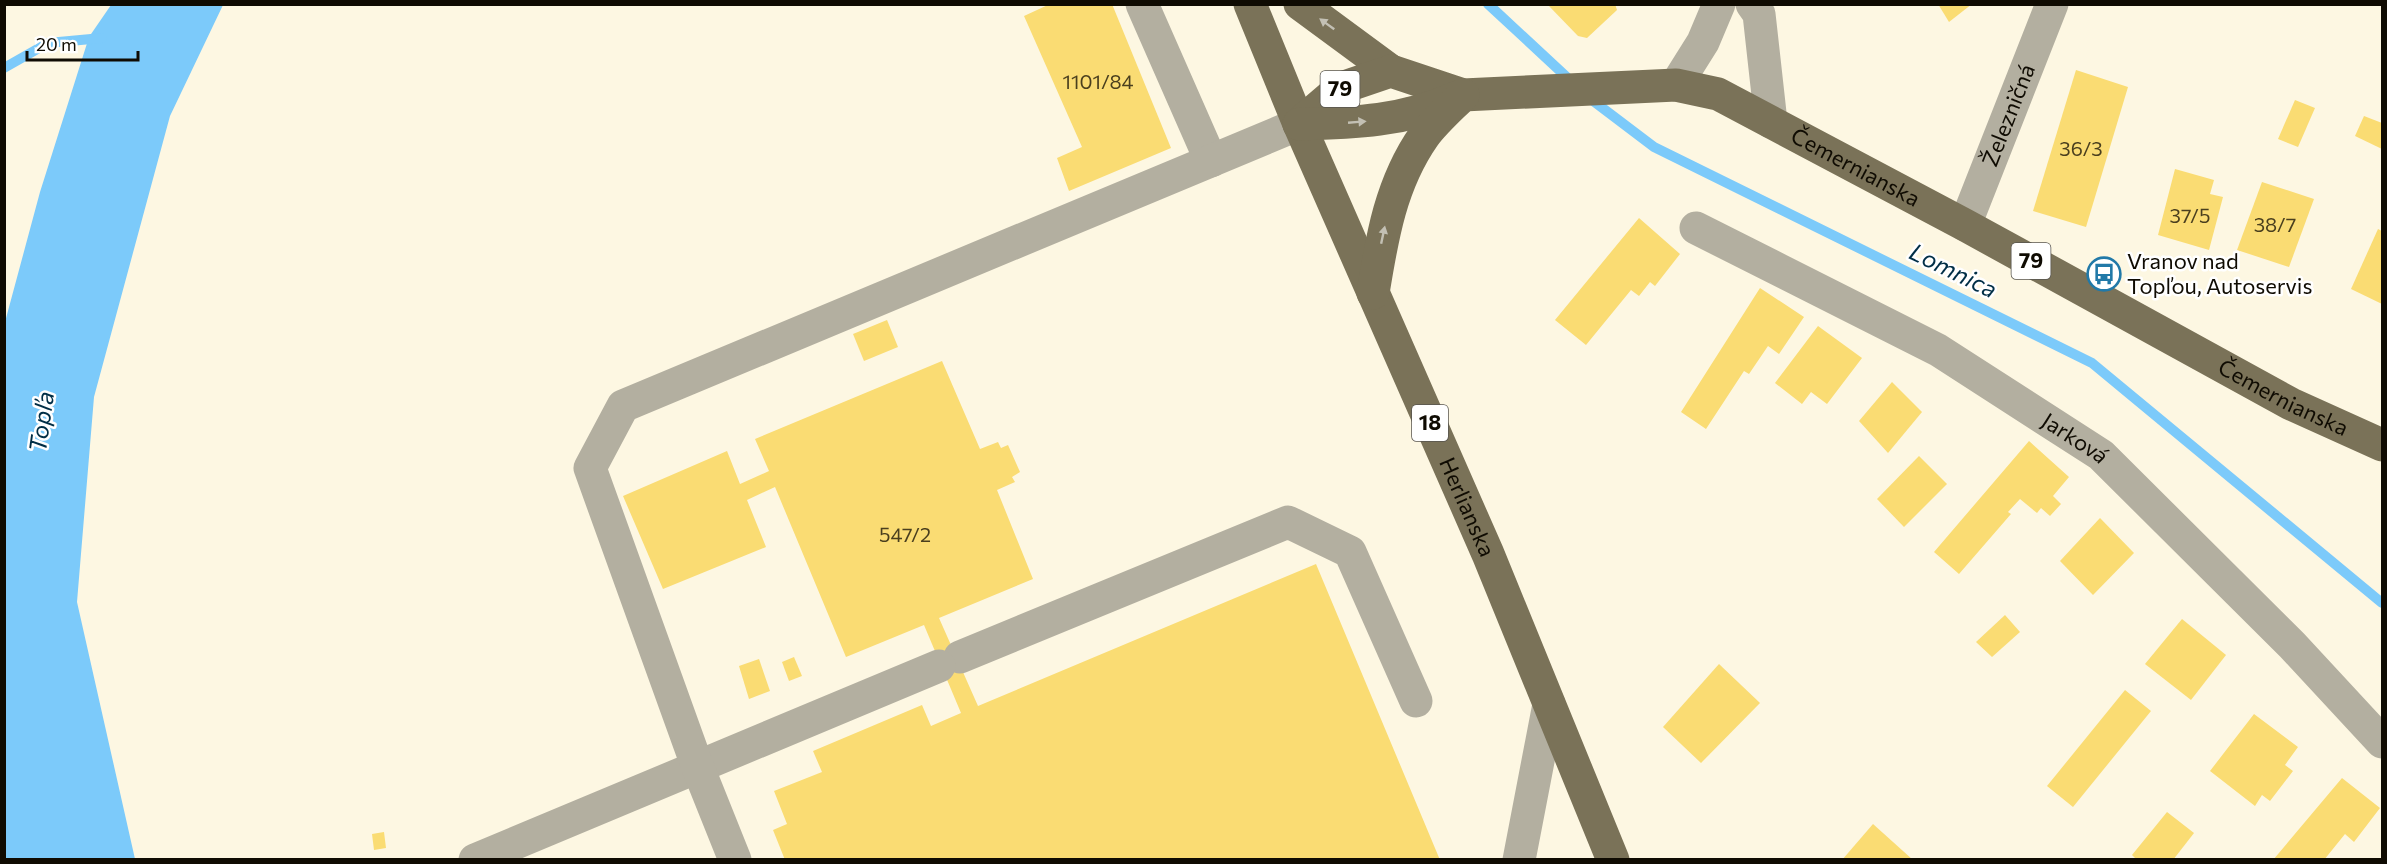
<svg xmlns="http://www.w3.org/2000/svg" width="2387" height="864" viewBox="0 0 2387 864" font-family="Commissioner,sans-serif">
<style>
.water{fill:#7ccafa}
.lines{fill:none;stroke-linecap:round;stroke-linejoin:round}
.stream{stroke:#7ccafa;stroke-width:10}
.building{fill:#fadc73}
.minor{stroke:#b3afa0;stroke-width:33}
.major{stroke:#7a7258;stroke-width:33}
.oneway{fill:#c3c0b4}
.labels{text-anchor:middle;stroke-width:5;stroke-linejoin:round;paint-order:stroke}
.number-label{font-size:20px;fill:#4a3f1e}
.shield{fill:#fff;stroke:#57544e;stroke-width:1.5}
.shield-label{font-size:21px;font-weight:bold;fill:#0f0b02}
.street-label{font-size:22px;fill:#0f0b02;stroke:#fff}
.poi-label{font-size:22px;fill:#0f0b02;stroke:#fff;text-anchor:start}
.water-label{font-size:24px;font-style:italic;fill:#002e46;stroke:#fff}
</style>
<rect width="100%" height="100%" fill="#fdf7e2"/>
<!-- water -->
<polygon class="water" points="111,5 223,5 170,116 94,397 77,602 135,859 5,859 5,322 40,192 89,37"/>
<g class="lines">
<!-- stream -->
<g class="stream">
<polyline points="1488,4 1572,82"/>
<polyline points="4,68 48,43 102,38"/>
<polyline points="1588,97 1654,147 2092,363 2382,603"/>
</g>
</g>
<!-- building -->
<g class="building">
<polygon points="1050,4 1112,4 1171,148 1069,191 1057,158 1082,147 1024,16"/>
<polygon points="1547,4 1615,4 1617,10 1587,38 1578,36"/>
<polygon points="1938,4 1972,4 1949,22"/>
<polygon points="2076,70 2128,87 2086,227 2033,211"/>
<polygon points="2295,100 2315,108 2298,147 2278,139"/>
<polygon points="2364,116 2382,123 2382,149 2355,136"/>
<polygon points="2175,169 2214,180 2210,194 2223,197 2209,250 2158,235"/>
<polygon points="2262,182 2314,199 2289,267 2237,250"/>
<polygon points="1639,218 1680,254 1655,286 1650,282 1639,296 1631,290 1586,345 1555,320"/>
<polygon points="2378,229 2382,231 2382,304 2351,289"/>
<polygon points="1760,288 1804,317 1779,354 1768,346 1749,374 1744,371 1706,429 1681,412"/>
<polygon points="887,320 898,347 864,361 853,334"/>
<polygon points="1818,326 1862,358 1827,404 1811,392 1802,404 1775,383"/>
<polygon points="942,361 980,449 998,442 1001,448 1008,445 1020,472 1012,477 1015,482 997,490 1033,579 939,618 978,706 1316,564 1440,860 785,860 773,830 787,824 774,791 822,772 813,751 922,705 931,726 961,713 924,625 846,657 775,487 747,500 766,547 663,589 623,496 727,451 740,484 769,471 755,439"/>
<polygon points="1892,382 1922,412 1888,453 1859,421"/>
<polygon points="2029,441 2069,477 2053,496 2061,504 2050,516 2041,508 2037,513 2020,499 2008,512 2011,514 1959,574 1934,552"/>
<polygon points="1919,456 1947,484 1904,527 1877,499"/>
<polygon points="2100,518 2134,553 2093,595 2060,561"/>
<polygon points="2005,615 2020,632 1992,657 1976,642"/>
<polygon points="2182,619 2226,655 2191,700 2145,664"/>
<polygon points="794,657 802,676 789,681 782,662"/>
<polygon points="759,659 770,691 749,699 739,666"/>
<polygon points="1719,664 1760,703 1701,763 1663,727"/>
<polygon points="2125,690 2151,711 2073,807 2047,786"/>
<polygon points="2254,714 2298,747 2285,765 2293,771 2270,801 2262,795 2255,806 2210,771"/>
<polygon points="2342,778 2380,808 2354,842 2345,834 2324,860 2273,860"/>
<polygon points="2167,812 2194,833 2173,860 2137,860 2132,855"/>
<polygon points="1873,824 1913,860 1842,860"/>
<polygon points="384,832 386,848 374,850 372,834"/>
</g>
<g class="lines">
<!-- minor -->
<g class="minor">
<polyline points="1142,4 1211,161"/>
<polyline points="1752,4 1759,14 1771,122"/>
<polyline points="1676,85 1703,42 1719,4"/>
<path id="s1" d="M1965,225L2052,4"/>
<path id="s2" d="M1696,228L1938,350L2101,455L2292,645L2382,742"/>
<polyline points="960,657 1288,522 1350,552 1416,701"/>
<polyline points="475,860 939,666"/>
<polyline points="735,860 697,765 590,468 623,406 1299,124"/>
<polyline points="1519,860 1549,704"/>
</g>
<!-- major -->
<g class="major">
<path id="s3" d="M1250,4L1299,124L1488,554L1613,860"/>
<polyline points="1300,4 1391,71"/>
<path id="s4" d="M1299,124L1341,88L1391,71L1463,95L1676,85L1718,94L1965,225L2291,404L2382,445"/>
<path d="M1299,124C1353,123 1406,121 1455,98"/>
<path d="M1373,293C1382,237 1391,183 1424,136C1435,121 1450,108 1463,95"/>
</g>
</g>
<!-- one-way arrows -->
<defs><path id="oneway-solid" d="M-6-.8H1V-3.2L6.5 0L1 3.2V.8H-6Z" transform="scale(1.5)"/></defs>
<g class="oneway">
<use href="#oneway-solid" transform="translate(1327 24) rotate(-144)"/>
<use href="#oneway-solid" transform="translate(1357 122) rotate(-5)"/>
<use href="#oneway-solid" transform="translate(1383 235) rotate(-78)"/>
</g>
<!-- icons -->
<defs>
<symbol id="bus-ring" viewBox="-11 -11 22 22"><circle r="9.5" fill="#fff" stroke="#2179a8" stroke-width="1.5"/><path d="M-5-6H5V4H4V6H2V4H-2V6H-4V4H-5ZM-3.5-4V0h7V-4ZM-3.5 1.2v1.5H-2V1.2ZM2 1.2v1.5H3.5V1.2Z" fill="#2179a8"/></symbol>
</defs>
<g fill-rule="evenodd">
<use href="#bus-ring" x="2085" y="255" width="38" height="38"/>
</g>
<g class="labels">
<!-- number labels -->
<g class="number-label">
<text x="1098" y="89">1101/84</text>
<text x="2081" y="156">36/3</text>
<text x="2190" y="223">37/5</text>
<text x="2275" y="232">38/7</text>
<text x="905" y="542">547/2</text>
</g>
<!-- shield labels -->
<g class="shield">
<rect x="1320.5" y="71" width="39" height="36" rx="4.5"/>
<rect x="2011.5" y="243" width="39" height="36" rx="4.5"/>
<rect x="1412" y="405" width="36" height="36" rx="4.5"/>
</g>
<g class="shield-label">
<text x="1340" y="96">79</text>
<text x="2031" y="268">79</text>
<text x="1430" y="430">18</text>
</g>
<!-- street labels -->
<g class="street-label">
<text dy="8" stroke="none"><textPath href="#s1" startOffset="118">Železničná</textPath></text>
<text dy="8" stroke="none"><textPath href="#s4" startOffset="596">Čemernianska</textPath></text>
<text dy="8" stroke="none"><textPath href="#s4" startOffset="1082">Čemernianska</textPath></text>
<text dy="8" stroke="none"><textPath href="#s2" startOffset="434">Jarková</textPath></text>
<text dy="8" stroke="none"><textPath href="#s3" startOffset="548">Herlianska</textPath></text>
</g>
<!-- poi labels -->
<g class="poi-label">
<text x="2127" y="269">Vranov nad<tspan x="2127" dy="25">Topľou, Autoservis</tspan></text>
</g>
<!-- water labels -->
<g class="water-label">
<text transform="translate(1953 271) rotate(26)" y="8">Lomnica</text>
<text transform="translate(42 422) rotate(-82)" y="8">Topľa</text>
</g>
</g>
<!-- border -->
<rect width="2387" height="864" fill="none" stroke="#0f0b02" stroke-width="12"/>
<!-- scale -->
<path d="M27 51v9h111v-9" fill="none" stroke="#0f0b02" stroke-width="3"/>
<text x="36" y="51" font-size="18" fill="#0f0b02" stroke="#ffffff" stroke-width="4.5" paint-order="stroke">20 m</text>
</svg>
